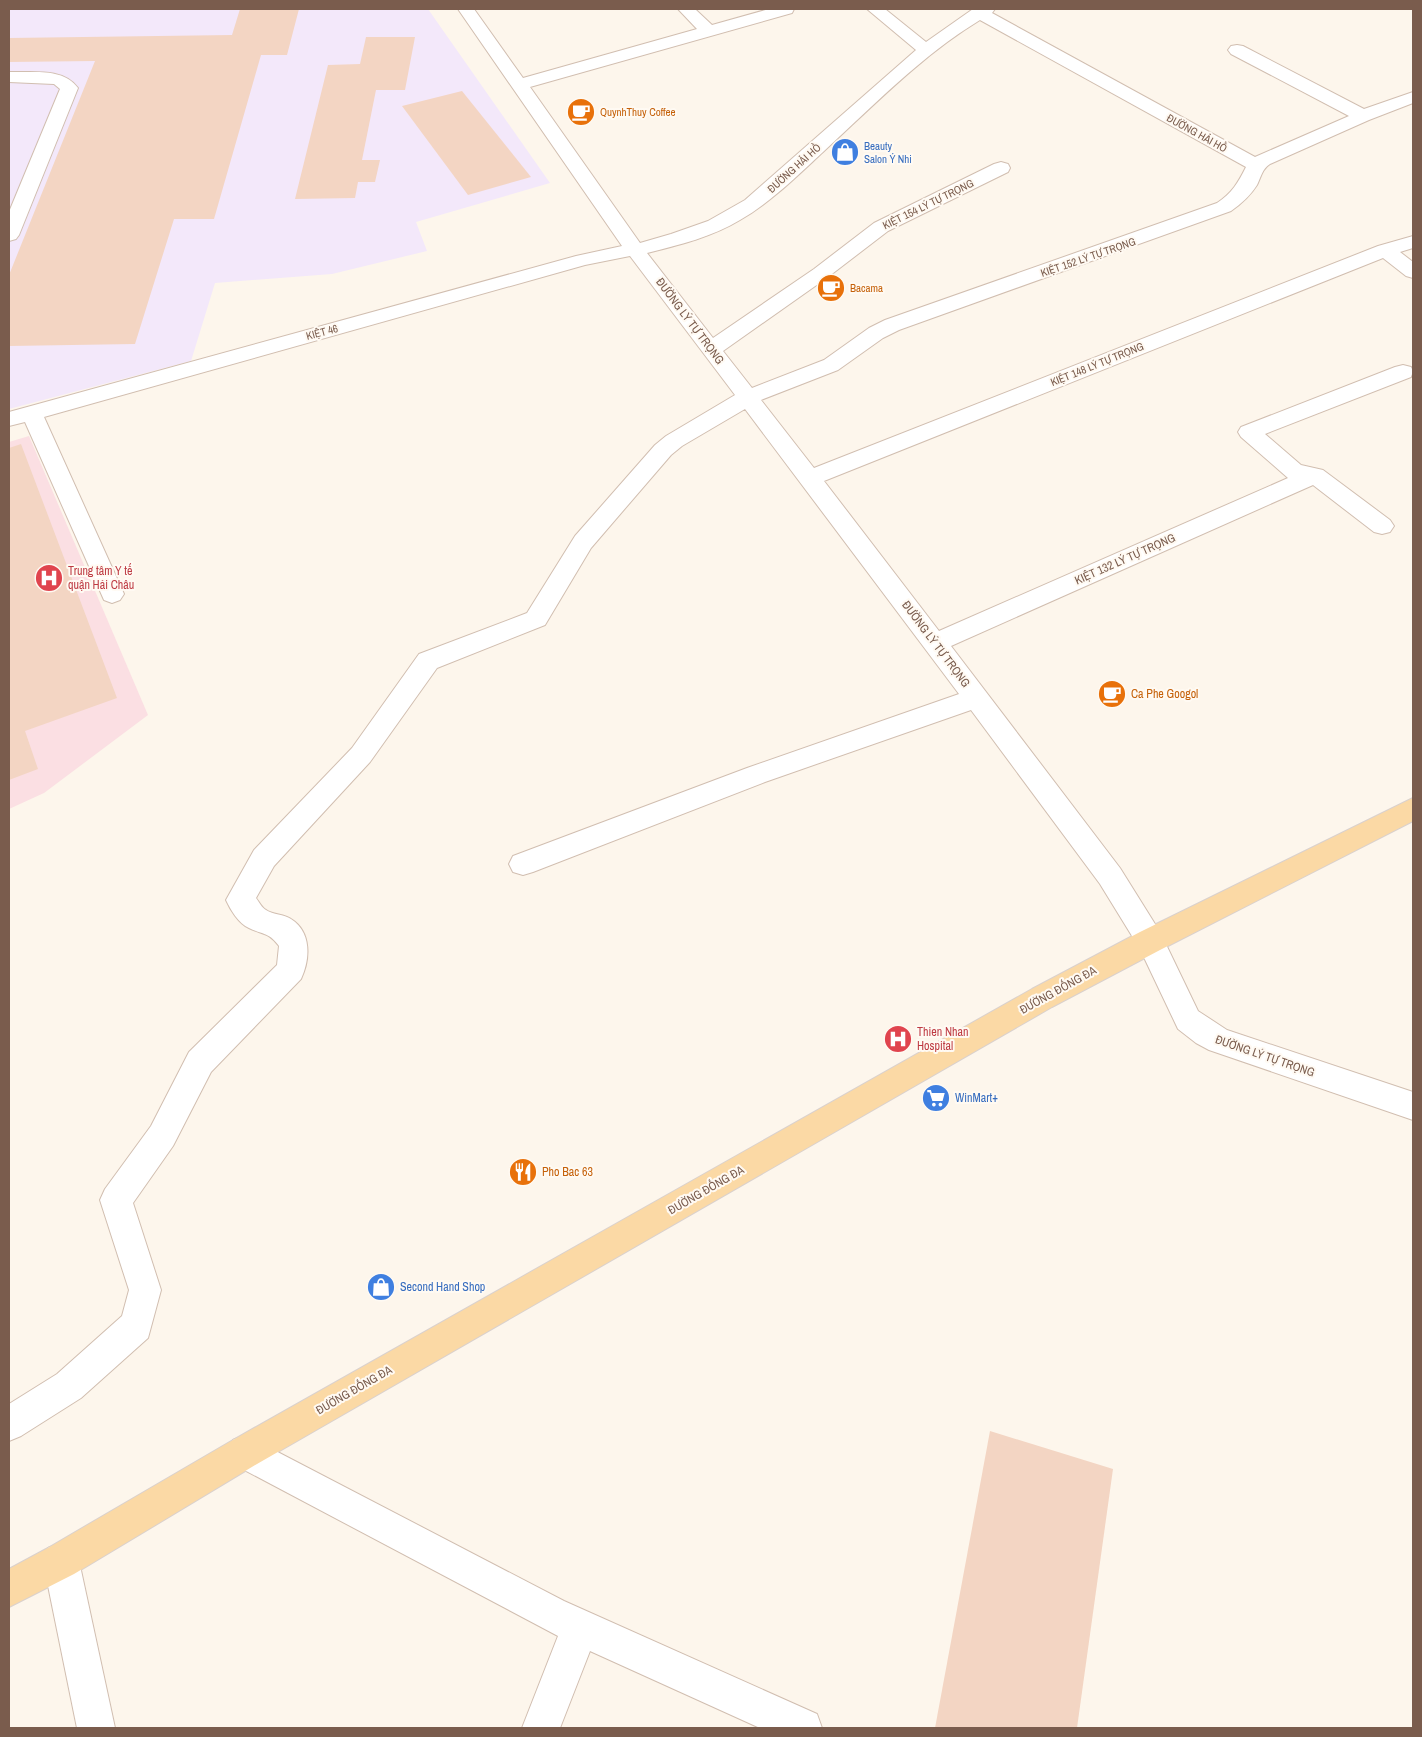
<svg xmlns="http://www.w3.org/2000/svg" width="1422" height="1737" viewBox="0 0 1422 1737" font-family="'Archivo Narrow',sans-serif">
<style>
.education{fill:#f3e8fa}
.medical{fill:#fbdfe3}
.building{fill:#f3d5c3}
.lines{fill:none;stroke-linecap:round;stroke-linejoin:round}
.minor-casing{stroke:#d1beb0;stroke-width:2}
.major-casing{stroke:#dad1cd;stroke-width:2}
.minor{fill:#fff;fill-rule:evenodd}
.major{fill:#fbd9a5;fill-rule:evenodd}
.labels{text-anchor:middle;stroke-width:4;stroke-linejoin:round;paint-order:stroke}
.far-food-label{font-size:11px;fill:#c56008;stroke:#fffaf3;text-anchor:start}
.far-street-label{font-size:11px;fill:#7a5c4d;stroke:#fffaf3}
.far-shop-label{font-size:11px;fill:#366cbe;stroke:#fffaf3;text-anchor:start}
.street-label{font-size:12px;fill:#7a5c4d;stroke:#fffaf3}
.health-label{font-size:12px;fill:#be3a42;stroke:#fffaf3;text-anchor:start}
.food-label{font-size:12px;fill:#c56008;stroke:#fffaf3;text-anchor:start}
.shop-label{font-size:12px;fill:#366cbe;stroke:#fffaf3;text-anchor:start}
</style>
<rect width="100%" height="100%" fill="#fdf6ec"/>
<!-- education -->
<polygon class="education" points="9,9 428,9 550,183 416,222 427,251 332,274 215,283 191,361 9,409"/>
<!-- medical -->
<polygon class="medical" points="29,436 148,715 44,793 9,809 9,442"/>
<!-- building -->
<g class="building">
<polygon points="240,9 299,9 287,55 261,55 214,219 174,219 135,344 9,346 9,275 95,61 9,62 9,38 232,35"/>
<polygon points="366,37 415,37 405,90 376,90 362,160 380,160 375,182 358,182 355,198 295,199 328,65 360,64"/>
<polygon points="462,91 531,177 468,195 402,106"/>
<polygon points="21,444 117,698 25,731 38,769 9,780 9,448"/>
<polygon points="990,1431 1113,1469 1077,1728 935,1728"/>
</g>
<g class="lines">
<defs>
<g id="minor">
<path d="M458,9H474L523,78L697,29L678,9H695L712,25L769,9H794L792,13L530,87L640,243L671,234L708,221L745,200L916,50L867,9H885L926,42L973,9H995L992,13L1255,157L1349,116L1231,54L1228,50L1231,46L1237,45L1243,46L1364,109L1413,92V103L1369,120L1270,164C1262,169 1261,177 1257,185C1250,196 1241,204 1231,211L899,330L883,338L838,370L761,400L814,468L1378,246L1413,236V248L1400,252L1413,262V278L1406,276L1383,258L824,481L939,631L1288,478L1241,437L1238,432L1241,427L1395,367L1403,365L1411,367L1413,371L1411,377L1265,434L1301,465L1323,470L1390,520L1394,526L1390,532L1382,534L1374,532L1313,485L951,646L1120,868L1160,932L1198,1011L1227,1030L1413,1092V1120L1209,1050L1196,1043L1178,1029L1140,949L1100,884L971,710L765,782L533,872L523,875L513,872L509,864L513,856L747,768L959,694L745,409L682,446L671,455L591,548L545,625L437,668L370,762L274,866L256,898C259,902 262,908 266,910C273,915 284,914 291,919C312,932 310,960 301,979L211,1072L173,1146L133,1203L161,1290L148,1338L81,1398L21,1436L9,1441V1404L57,1374L122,1316L129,1290L100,1200L105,1189L151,1126L189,1052L277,965L279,946C269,932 263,935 249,928C239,924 230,909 226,900L254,850L352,748L419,654L527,613L575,536L655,445L666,436L735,395L630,256L585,265L44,417L124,594L120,600L112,603L104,600L25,422L9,426V412L576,256L622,246ZM980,20L1246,167C1238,183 1232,193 1217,203L885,320L869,328L824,360L752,388L723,351L828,277L888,231L1008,172L1010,168L1008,164L1001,162L994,164L874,223L814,269L713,338L647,253C679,245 712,237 740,220C771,202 797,176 823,152C873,106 921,56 980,20Z"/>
<path d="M9,72C32,73 63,67 78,88L19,235L16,239L9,241V212L60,89L54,84L9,82Z"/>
<polygon points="245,1435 564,1601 817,1714 822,1728 760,1728 590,1651 560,1728 522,1728 558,1636 233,1464 228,1452 233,1440"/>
<polygon points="61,1543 74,1548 79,1561 115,1728 77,1728 43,1561 48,1548"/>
</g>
<polygon id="major" points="1413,798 1413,821 1160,950 1052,1007 257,1464 74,1574 9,1607 9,1569 48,1548 233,1440 1032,989 1140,932"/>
</defs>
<!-- minor casing -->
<use href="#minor" class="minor-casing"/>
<!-- major casing -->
<use href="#major" class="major-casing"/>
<!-- minor -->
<use href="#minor" class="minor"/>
<!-- major -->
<use href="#major" class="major"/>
</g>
<!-- icons -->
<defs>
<symbol id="cafe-disc" viewBox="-11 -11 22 22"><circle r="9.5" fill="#e8710a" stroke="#fffaf3"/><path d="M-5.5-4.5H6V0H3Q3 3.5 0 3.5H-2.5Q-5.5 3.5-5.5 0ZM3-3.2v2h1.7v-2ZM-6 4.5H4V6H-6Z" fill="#fff"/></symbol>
<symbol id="shop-disc" viewBox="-11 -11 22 22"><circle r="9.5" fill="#3f7fe0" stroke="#fffaf3"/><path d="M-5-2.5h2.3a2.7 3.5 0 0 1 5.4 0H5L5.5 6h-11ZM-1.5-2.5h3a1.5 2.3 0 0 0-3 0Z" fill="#fff"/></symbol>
<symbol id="hospital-disc" viewBox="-11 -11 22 22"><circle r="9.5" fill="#e0444e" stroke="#fffaf3"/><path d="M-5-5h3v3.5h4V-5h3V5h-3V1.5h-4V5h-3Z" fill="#fff"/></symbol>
<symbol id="supermarket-disc" viewBox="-11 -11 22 22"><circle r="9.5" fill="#3f7fe0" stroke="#fffaf3"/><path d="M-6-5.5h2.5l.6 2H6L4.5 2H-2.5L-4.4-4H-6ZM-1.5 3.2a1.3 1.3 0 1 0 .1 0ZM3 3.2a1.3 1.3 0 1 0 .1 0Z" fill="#fff"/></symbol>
<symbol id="restaurant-disc" viewBox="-11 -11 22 22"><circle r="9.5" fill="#e8710a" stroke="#fffaf3"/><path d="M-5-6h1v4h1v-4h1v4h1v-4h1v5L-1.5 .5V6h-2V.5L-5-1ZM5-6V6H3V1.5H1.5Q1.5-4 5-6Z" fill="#fff"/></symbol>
</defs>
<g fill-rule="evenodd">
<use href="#cafe-disc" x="565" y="96" width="32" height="32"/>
<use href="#shop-disc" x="829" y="136" width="32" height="32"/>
<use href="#cafe-disc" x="815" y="272" width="32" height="32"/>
<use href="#hospital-disc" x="33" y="562" width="32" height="32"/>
<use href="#cafe-disc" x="1096" y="678" width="32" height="32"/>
<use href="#hospital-disc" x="882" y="1023" width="32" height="32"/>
<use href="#supermarket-disc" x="920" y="1082" width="32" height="32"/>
<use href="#restaurant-disc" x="507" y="1156" width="32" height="32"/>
<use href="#shop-disc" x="365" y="1271" width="32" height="32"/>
</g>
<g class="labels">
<!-- far-food labels -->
<g class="far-food-label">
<text x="600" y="116">QuynhThuy Coffee</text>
<text x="850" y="292">Bacama</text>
</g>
<!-- far-street labels -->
<g class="far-street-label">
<text transform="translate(1197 133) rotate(29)" y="4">ĐƯỜNG HẢI HỒ</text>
<text transform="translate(794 168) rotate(-42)" y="4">ĐƯỜNG HẢI HỒ</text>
<text transform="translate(928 204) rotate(-26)" y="4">KIỆT 154 LÝ TỰ TRỌNG</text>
<text transform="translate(1088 257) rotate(-19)" y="4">KIỆT 152 LÝ TỰ TRỌNG</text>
<text transform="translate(322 332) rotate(-15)" y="4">KIỆT 46</text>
<text transform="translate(1097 364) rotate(-22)" y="4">KIỆT 148 LÝ TỰ TRỌNG</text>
</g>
<!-- far-shop labels -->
<g class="far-shop-label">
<text x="864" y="150">Beauty<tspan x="864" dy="13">Salon Ý Nhi</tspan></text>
</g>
<!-- street labels -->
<g class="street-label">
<text transform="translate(690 321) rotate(53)" y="4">ĐƯỜNG LÝ TỰ TRỌNG</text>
<text transform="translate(1125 559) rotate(-24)" y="4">KIỆT 132 LÝ TỰ TRỌNG</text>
<text transform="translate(936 644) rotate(53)" y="4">ĐƯỜNG LÝ TỰ TRỌNG</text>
<text transform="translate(1058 990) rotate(-29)" y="4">ĐƯỜNG ĐỐNG ĐA</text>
<text transform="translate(1265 1056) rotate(19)" y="4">ĐƯỜNG LÝ TỰ TRỌNG</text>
<text transform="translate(706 1190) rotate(-30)" y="4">ĐƯỜNG ĐỐNG ĐA</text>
<text transform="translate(354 1390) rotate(-30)" y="4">ĐƯỜNG ĐỐNG ĐA</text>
</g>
<!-- health labels -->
<g class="health-label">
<text x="68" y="575">Trung tâm Y tế<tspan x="68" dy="14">quận Hải Châu</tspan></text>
<text x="917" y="1036">Thien Nhan<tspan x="917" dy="14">Hospital</tspan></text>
</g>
<!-- food labels -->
<g class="food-label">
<text x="1131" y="698">Ca Phe Googol</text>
<text x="542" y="1176">Pho Bac 63</text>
</g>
<!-- shop labels -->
<g class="shop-label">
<text x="955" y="1102">WinMart+</text>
<text x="400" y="1291">Second Hand Shop</text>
</g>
</g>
<!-- border -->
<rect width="1422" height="1737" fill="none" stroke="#7a5c4d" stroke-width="20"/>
</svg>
